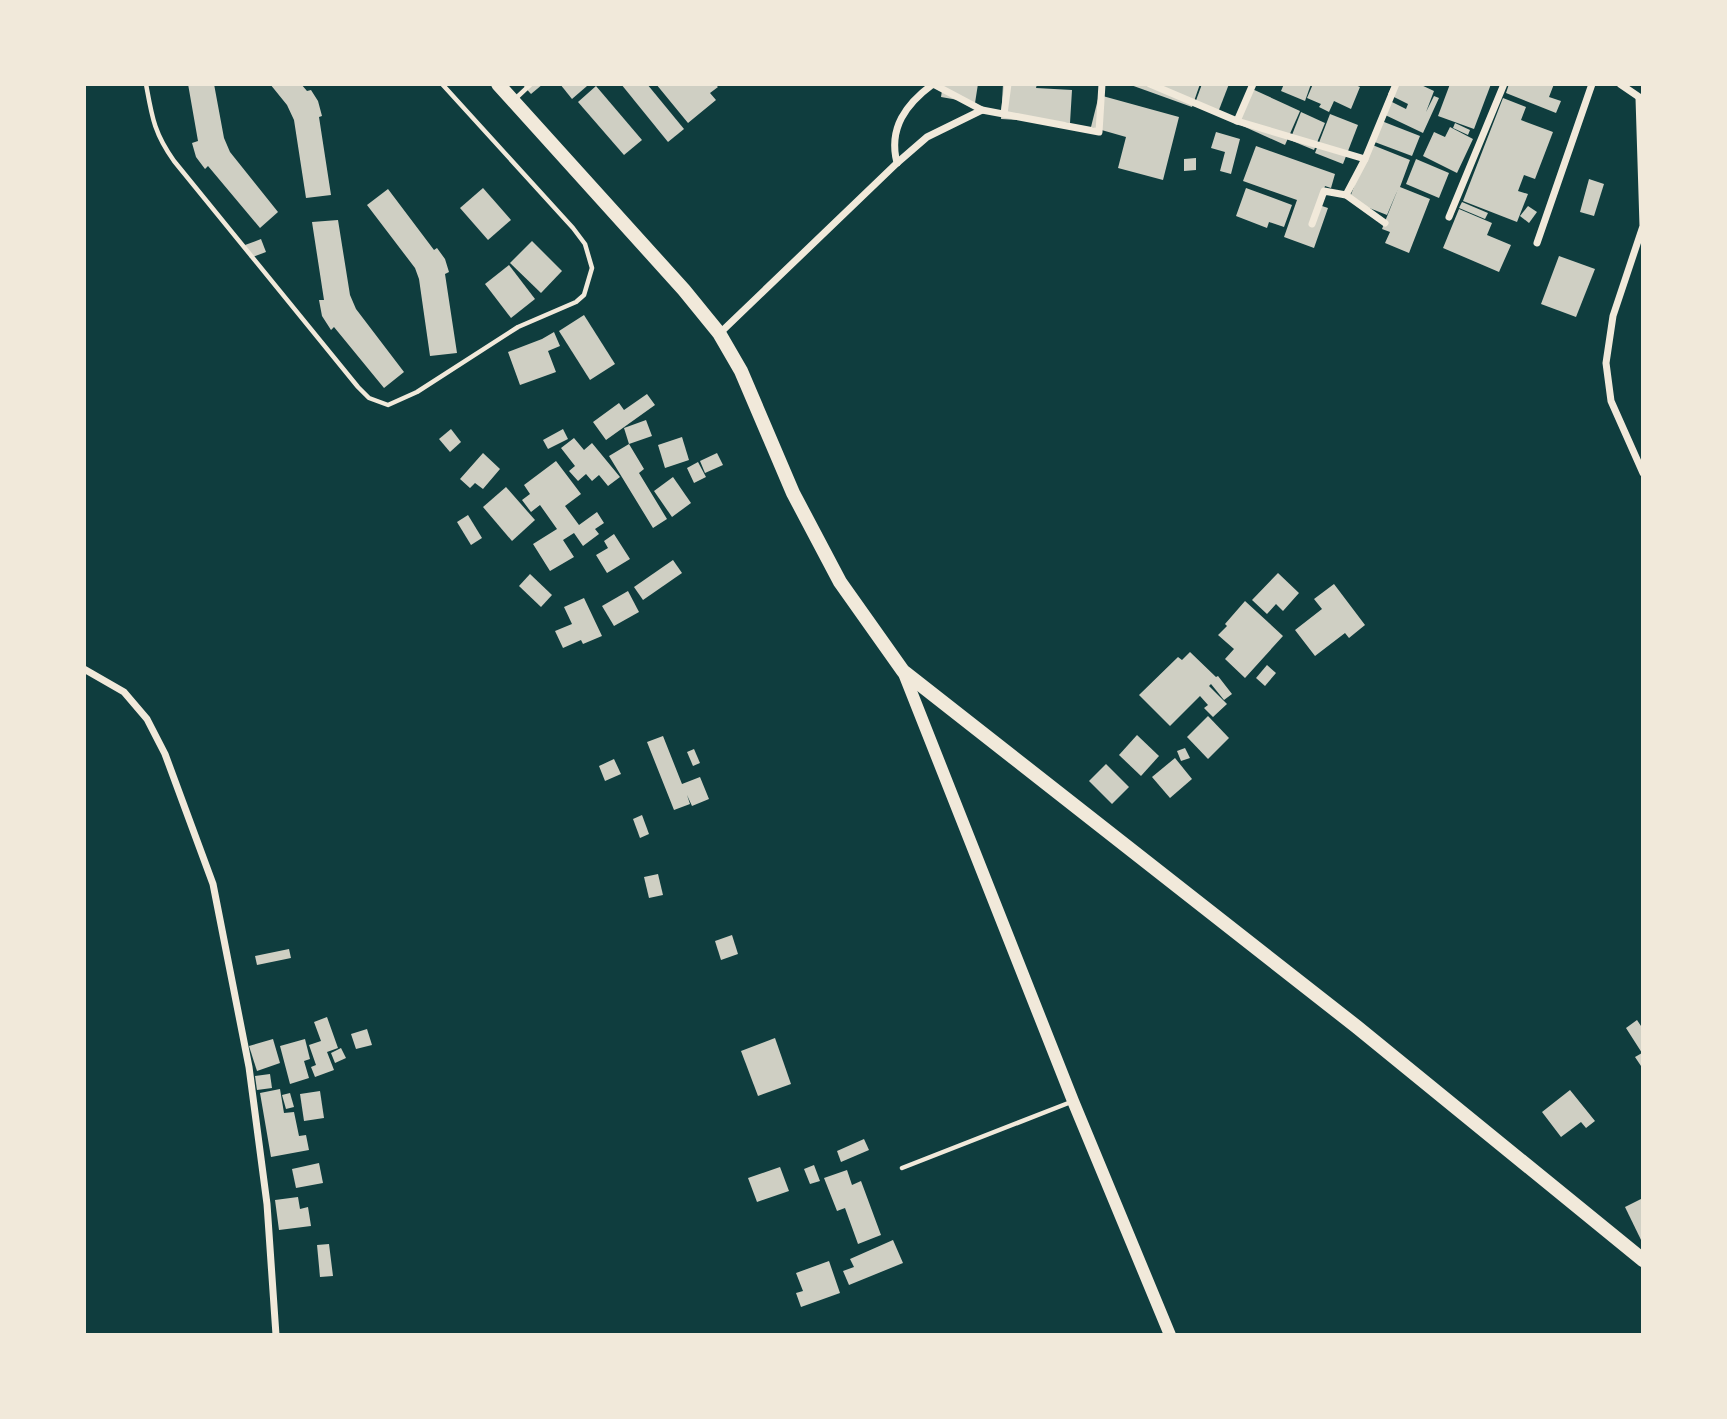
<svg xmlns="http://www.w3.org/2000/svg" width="1727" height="1419" viewBox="0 0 1727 1419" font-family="'Golos Text',sans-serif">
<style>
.building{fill:#cfcfc3}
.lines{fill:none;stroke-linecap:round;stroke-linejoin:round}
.service{stroke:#f1e9da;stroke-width:4.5}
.minor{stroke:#f1e9da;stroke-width:7}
.tertiary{stroke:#f1e9da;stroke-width:12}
.secondary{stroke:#f1e9da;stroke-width:14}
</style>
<rect width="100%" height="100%" fill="#0f3d3e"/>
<!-- building -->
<g class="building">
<polygon points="188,84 214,84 224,138 230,152 278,212 260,228 208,166 205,169 196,157 192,143 198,141"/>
<polygon points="270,84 301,84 307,91 311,90 318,101 322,116 319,117 331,195 306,198 294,120 287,105"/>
<polygon points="522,84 543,84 531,94"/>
<polygon points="560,84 586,84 587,86 572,99"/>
<polygon points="621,84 647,84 684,129 668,142"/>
<polygon points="656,84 715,84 718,87 710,93 716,100 688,123"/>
<polygon points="943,84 978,84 975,103 941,97"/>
<polygon points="1003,84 1037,84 1036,88 1072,90 1070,123 1001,119"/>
<polygon points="1128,84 1200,84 1192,107"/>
<polygon points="1202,84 1229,84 1217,115 1194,106"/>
<polygon points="1284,84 1311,84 1305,101 1281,91"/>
<polygon points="1313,84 1353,84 1360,87 1351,109 1334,101 1329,112 1319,107 1321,104 1307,98"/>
<polygon points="1393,84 1419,84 1434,91 1426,112 1434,96 1439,98 1423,133 1381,113 1388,100 1406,109 1408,104 1388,94"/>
<polygon points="1450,84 1491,84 1474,129 1438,116"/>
<polygon points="1509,84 1554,84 1549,97 1561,101 1556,113 1506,93"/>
<polygon points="596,86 642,140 624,155 578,102"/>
<polygon points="1250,88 1300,111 1285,145 1234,122"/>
<polygon points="1099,95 1179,117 1163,180 1118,168 1126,137 1091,127"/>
<polygon points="1503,98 1526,107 1521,120 1553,132 1535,179 1524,175 1518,191 1528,194 1517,222 1463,201"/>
<polygon points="1301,112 1325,123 1314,150 1290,140"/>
<polygon points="1330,114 1358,125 1343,164 1315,153"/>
<polygon points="1379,120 1420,136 1412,156 1372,141"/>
<polygon points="1455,123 1470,130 1468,135 1453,128"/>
<polygon points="1450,127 1473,139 1457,173 1423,156 1434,132 1445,137"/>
<polygon points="1216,132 1240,139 1231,174 1220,171 1225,152 1211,148"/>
<polygon points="1370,144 1410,160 1400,187 1430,199 1409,253 1385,243 1390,232 1382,229 1398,189 1387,215 1349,200"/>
<polygon points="1256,146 1335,174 1331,188 1325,186 1319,205 1328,208 1314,248 1284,237 1297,200 1243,181"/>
<polygon points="1196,158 1196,170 1184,171 1184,159"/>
<polygon points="1416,159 1449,173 1439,198 1406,184"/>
<polygon points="1589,179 1604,184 1594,216 1580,212"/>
<polygon points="483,188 511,220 488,240 460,208"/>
<polygon points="1246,188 1292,205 1284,227 1269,222 1267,228 1236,216"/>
<polygon points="388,189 434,250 437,248 445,259 449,272 445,274 457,353 430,356 419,279 415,268 367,205"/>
<polygon points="1462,202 1488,213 1485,219 1459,208"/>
<polygon points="1528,206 1537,212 1529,223 1520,216"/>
<polygon points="1459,209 1492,223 1487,235 1511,245 1499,272 1443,248"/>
<polygon points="338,220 350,295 356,309 404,372 384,388 334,327 331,330 322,316 319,300 324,300 312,222"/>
<polygon points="261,239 266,252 250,258 245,245"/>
<polygon points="532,241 562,271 541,293 510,263"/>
<polygon points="1559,256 1595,269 1576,317 1541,304"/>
<polygon points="509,265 535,299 511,318 485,284"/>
<polygon points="584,315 615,364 590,380 559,331"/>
<polygon points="554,332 560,346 548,351 556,372 520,385 508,352 542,339"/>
<polygon points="647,394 655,405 606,440 593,422 619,403 624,410"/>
<polygon points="646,420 652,436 629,444 624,428"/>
<polygon points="451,429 461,442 450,452 439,439"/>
<polygon points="563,429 568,439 548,449 543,440"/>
<polygon points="682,437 689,460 665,468 658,445"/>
<polygon points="574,438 584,450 592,443 620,477 608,486 599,475 592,481 586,474 578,481 569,471 575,466 561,448"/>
<polygon points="629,444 644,469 639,473 667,519 653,528 609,456"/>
<polygon points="483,453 500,469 483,489 475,483 470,488 460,479"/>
<polygon points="717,453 723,465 705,473 700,461"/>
<polygon points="556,461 581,494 565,506 579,525 597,512 604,523 595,529 599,534 583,546 574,533 563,540 574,557 550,571 533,544 557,529 540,505 531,512 522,500 530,494 524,485"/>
<polygon points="698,462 706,477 694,483 687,468"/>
<polygon points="673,477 691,503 672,517 654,491"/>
<polygon points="506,487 535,520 512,541 483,507"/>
<polygon points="468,515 482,538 471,545 457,522"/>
<polygon points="614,534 630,559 607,573 596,555 608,548 604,541"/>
<polygon points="673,560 682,573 643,600 634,587"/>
<polygon points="1278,573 1299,593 1283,611 1276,604 1267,614 1252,600"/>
<polygon points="530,574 552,595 541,607 519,586"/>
<polygon points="1334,584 1365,625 1349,638 1345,633 1315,656 1295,630 1322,609 1314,599"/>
<polygon points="628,591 639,612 614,626 602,606"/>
<polygon points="584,598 602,636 583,644 581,640 563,648 555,631 572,624 564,607"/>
<polygon points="1245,601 1283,636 1245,678 1225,659 1234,649 1218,635 1227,626 1225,624"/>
<polygon points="1190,652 1216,677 1218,676 1232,694 1224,700 1211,684 1209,686 1227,704 1213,717 1204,708 1208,705 1200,696 1170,726 1139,695 1178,657 1182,660"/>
<polygon points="1267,665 1276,673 1265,686 1256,678"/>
<polygon points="1208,716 1229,738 1208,759 1187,737"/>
<polygon points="1137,735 1159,756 1141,776 1119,755"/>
<polygon points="663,736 682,784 700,777 709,799 692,806 687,795 690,804 674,810 647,742"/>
<polygon points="1185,748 1190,758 1181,761 1177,751"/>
<polygon points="694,749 700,763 693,766 687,752"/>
<polygon points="1175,758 1192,779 1170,798 1152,777"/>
<polygon points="614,759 621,774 605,781 599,766"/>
<polygon points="1106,764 1129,787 1112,804 1089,781"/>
<polygon points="642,815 649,834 640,838 633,819"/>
<polygon points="658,874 663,895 649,898 644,877"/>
<polygon points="732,935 738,954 721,960 715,941"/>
<polygon points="289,949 291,958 257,965 255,956"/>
<polygon points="327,1017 338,1048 327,1052 334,1070 315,1077 311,1067 316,1065 309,1045 321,1041 314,1022"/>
<polygon points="1637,1020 1643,1029 1643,1069 1635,1057 1642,1053 1626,1028"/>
<polygon points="367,1029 372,1045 356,1049 351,1034"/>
<polygon points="775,1038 791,1084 758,1096 741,1051"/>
<polygon points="273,1039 280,1063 257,1071 249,1046"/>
<polygon points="305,1039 310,1059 304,1061 309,1078 290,1084 280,1046"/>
<polygon points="341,1048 346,1058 335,1063 331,1053"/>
<polygon points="270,1074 272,1088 257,1090 255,1076"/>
<polygon points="280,1089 284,1113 294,1112 299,1136 306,1135 309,1150 271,1157 260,1093"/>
<polygon points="1570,1090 1595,1121 1586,1128 1581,1122 1561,1137 1542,1112"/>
<polygon points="320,1091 324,1118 304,1121 300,1094"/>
<polygon points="290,1093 294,1107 286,1109 282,1095"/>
<polygon points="864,1139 869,1150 841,1162 837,1151"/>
<polygon points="319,1163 323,1183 296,1188 292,1169"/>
<polygon points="814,1165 820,1181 810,1184 804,1169"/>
<polygon points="780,1167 789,1191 757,1202 748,1178"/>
<polygon points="847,1170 852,1185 861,1181 881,1235 858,1244 845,1208 837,1211 824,1178"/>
<polygon points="298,1197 300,1209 308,1207 311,1226 279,1230 275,1200"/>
<polygon points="1643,1198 1643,1244 1625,1207"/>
<polygon points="893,1240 903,1263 849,1285 843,1271 854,1267 850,1259"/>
<polygon points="329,1244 333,1276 320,1277 317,1245"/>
<polygon points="829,1261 840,1293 801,1307 796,1293 803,1291 796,1273"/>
</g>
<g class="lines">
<!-- service -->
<g class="service">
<path d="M146,84C152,117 154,133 174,161L358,387L369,398L388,405L417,392L518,327L576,302L584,295L592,268L585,244L573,228L442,84"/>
<polyline points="514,100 531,84"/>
<polyline points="902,1168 1071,1102"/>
</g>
<!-- minor -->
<g class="minor">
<polyline points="1150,84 1237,121 1365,159"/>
<polyline points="1620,84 1642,99"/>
<polyline points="1639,98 1643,226 1613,316 1606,363 1611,401 1643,473"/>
<polyline points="1004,114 1008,84"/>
<polyline points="1237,121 1253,84"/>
<path d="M897,163C888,128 906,104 933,84L982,110"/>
<polyline points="1346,195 1365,159 1396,84"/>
<polyline points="1449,217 1504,84"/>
<polyline points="1312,224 1324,191 1346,195 1385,223"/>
<polyline points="1537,243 1592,84"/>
<polyline points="720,333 897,163 927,137 982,110 1099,132 1102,84"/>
<polyline points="84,669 124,692 147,719 165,754 213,884 249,1067 267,1204 276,1335"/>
</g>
<!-- tertiary -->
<polyline class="tertiary" points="903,671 1073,1101 1170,1335"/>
<!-- secondary -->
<polyline class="secondary" points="498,84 684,290 719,333 741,371 793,493 840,582 903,671 1357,1027 1643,1260"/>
</g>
<!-- border -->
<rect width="1727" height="1419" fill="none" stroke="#f1e9da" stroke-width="172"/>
</svg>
